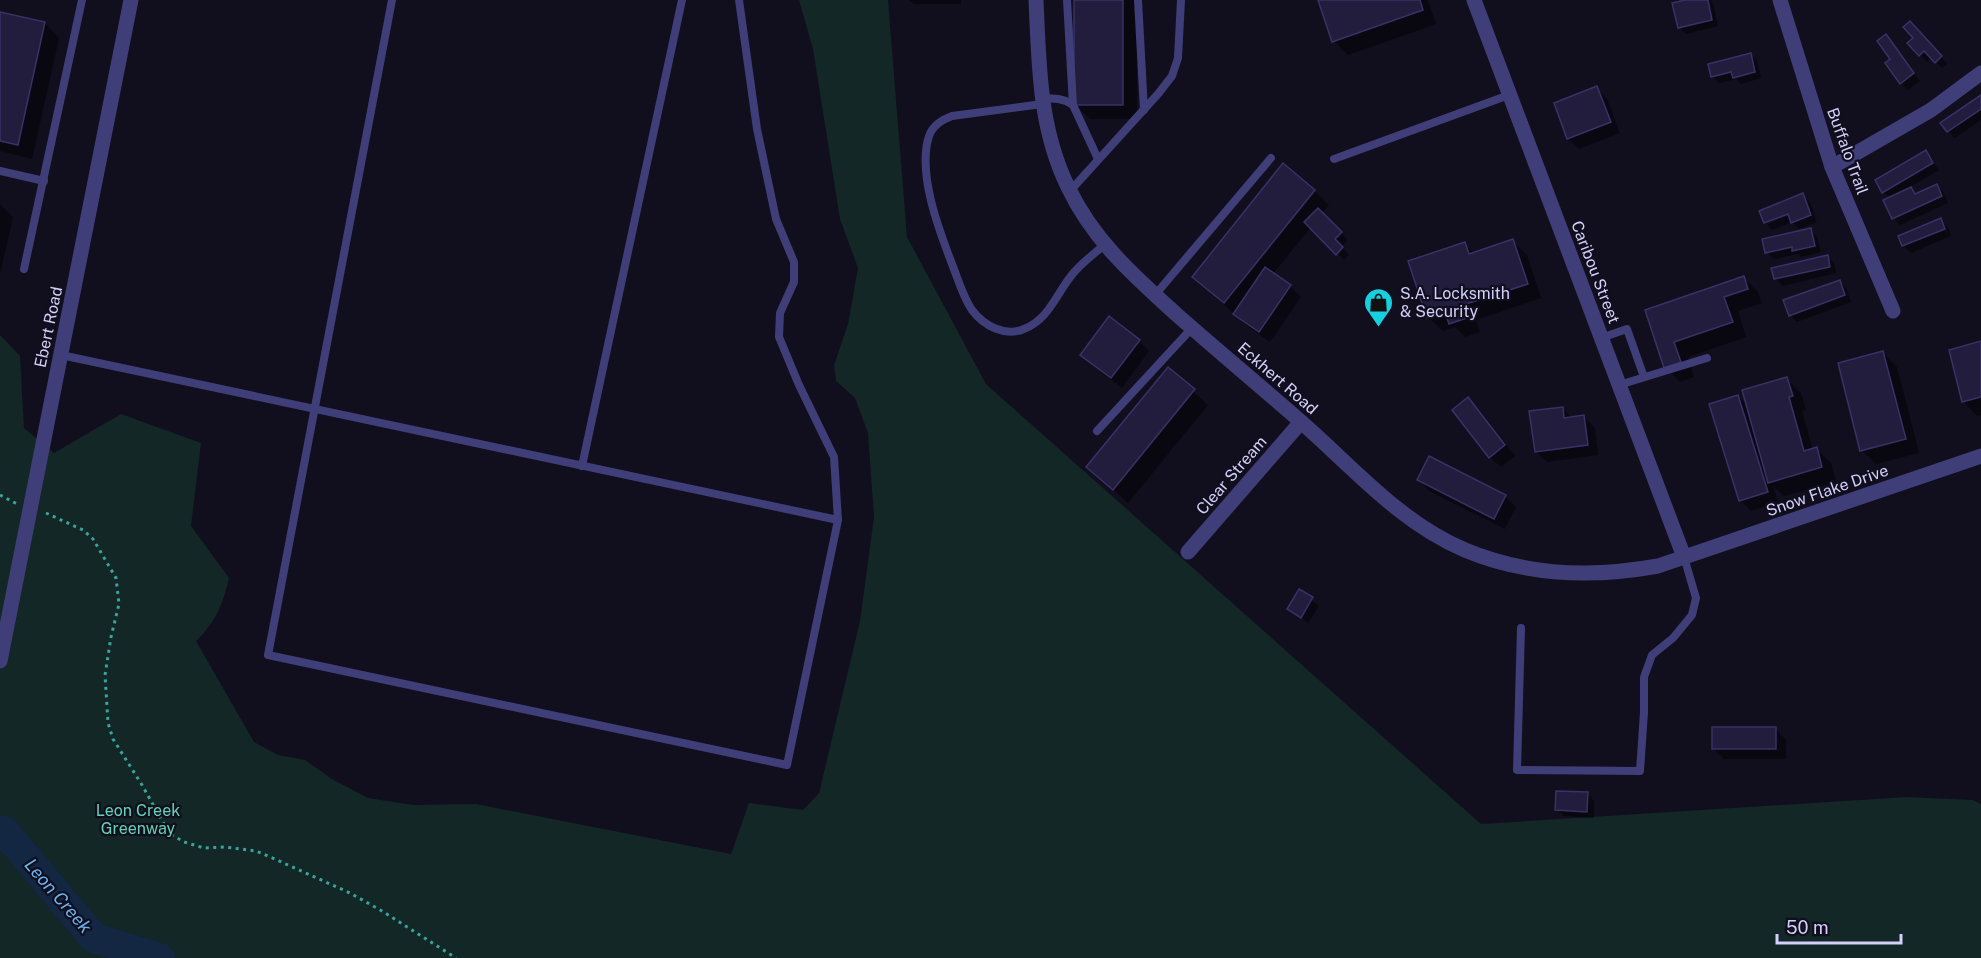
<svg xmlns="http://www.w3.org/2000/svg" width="1981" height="958" viewBox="0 0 1981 958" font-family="'Public Sans',sans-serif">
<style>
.green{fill:#122726}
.shadow{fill:#0007}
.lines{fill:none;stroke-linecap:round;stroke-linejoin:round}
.river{stroke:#132743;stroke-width:30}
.building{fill:#221c3d;stroke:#3a3167;stroke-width:1.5}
.path{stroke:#3aa59c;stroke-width:3;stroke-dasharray:3 4.5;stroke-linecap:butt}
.lane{stroke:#3f3e78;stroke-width:8}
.street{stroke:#3f3e78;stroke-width:15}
.labels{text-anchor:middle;stroke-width:4.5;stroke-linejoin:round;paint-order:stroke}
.street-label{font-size:16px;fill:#d4d0fa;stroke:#110e1e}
.poi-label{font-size:16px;fill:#d4d0fa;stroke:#110e1e;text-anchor:start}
.park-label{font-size:16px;fill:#64d2b4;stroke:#110e1e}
.water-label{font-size:18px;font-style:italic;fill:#69b4f0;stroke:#110e1e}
</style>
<rect width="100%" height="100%" fill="#110e1e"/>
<!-- green -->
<path class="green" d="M799,0H888L907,237L986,384L1481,824L1906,797L1973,800L1981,804V958H0V335L20,356L24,428L54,453L121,414L201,443L191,526L229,578C223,604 216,622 196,641L254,742L278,755L305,760L332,779L368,798L413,805L476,804L731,854L749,803L803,810L819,793L860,621L874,517L868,433L855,398L836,381L834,365L848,324L858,268L840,219L813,49Z"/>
<!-- shadow -->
<g class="shadow">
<polygon points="909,0 961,0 961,4 914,4"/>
<polygon points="1076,0 1137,0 1137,119 1090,119 1076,105"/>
<polygon points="1319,0 1428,0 1436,24 1348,55 1334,41"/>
<polygon points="1692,0 1710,0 1713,3 1718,26 1686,34 1679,27"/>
<polygon points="0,13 45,23 59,38 32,159 0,151"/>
<polygon points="1917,29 1947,64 1942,68 1932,57 1927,62 1909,43 1915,38"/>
<polygon points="1886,36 1920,81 1908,90 1901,83"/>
<polygon points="1750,54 1757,61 1761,78 1741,84 1736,79 1719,83 1712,76"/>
<polygon points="1597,88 1607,99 1620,133 1579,149 1568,139 1556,104"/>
<polygon points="1981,97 1981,120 1955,138 1948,131"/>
<polygon points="1926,152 1939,170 1910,187 1917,195 1937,186 1944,193 1948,203 1900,225 1893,218 1890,198 1884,192"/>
<polygon points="1314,191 1329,205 1322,213 1348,240 1341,247 1349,255 1344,260 1311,227 1273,274 1290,286 1301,297 1270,342 1246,325 1194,277"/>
<polygon points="1803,195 1810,202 1817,222 1799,229 1792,222 1772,230 1767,224 1795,213 1794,210 1767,221 1767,224 1765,223 1761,211"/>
<polygon points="0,204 13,217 0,274"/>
<polygon points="1941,220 1948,227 1951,236 1911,253 1904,246 1900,237"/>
<polygon points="1810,230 1817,237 1821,252 1801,257 1797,254 1774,259 1767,252"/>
<polygon points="1513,241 1527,255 1541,298 1476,320 1480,332 1465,337 1455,327 1443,331 1428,317 1464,244 1475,254"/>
<polygon points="1827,256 1834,263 1836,273 1783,286 1776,279 1773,269"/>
<polygon points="1744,278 1758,292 1762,303 1738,311 1746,337 1688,357 1694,377 1680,382 1666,367 1646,311"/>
<polygon points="1839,281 1846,288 1851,302 1797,322 1790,315"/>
<polygon points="1139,341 1149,351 1122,388 1092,365 1082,355"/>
<polygon points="1981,343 1981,415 1977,416 1963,401"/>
<polygon points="1883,353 1897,367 1919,453 1876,464 1862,450"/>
<polygon points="1169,369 1208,405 1128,503 1088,467"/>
<polygon points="1787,379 1801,393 1806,410 1802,411 1813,450 1816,449 1831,463 1836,482 1784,496 1773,486 1778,502 1751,511 1740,500 1738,396 1749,407"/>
<polygon points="1468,399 1479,409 1515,456 1501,467 1490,457"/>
<polygon points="1563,409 1572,418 1584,417 1595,428 1598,455 1547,462 1536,451"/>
<polygon points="1430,458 1505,496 1516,507 1505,529 1429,491 1419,480"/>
<polygon points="1299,591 1319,606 1308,623 1289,609"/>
<polygon points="1776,729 1786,740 1786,759 1724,759 1713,748"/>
<polygon points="1588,794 1594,801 1594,818 1564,816 1557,809"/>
</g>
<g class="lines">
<!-- river -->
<polyline class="river" points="0,830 4,831 94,938 160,958"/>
</g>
<!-- building -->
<g class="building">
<rect x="1074" y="0" width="49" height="105"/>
<polygon points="1318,0 1420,0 1423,10 1332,42"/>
<polygon points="1685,0 1708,0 1712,20 1678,28 1672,3"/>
<polygon points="0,12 45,22 18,145 0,141"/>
<polygon points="1910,21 1942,56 1935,63 1924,51 1919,56 1907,43 1913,38 1903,27"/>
<polygon points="1886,34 1914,73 1900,84 1885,63 1890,59 1877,41"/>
<polygon points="1751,53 1755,72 1733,78 1731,72 1711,77 1708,64"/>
<polygon points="1597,86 1611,122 1567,139 1554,103"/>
<polygon points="1981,95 1981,109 1947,132 1940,123"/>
<polygon points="1926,150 1933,163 1882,193 1875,180"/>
<polygon points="1283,163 1315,190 1224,303 1192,277"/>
<polygon points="1937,184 1942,196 1892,219 1883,200 1911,187 1915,194"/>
<polygon points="1803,193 1811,215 1791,223 1788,214 1764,223 1759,211"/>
<polygon points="1318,208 1342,232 1335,239 1343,247 1336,255 1304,222"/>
<polygon points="1941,218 1945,229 1902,246 1898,236"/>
<polygon points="1811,228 1815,246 1792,251 1792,247 1765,253 1762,239"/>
<polygon points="1513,239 1528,284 1463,305 1467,318 1449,324 1445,312 1427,318 1408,261 1465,242 1469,254"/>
<polygon points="1828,255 1830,267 1774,279 1771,268"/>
<polygon points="1265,267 1291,285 1259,332 1233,314"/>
<polygon points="1744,276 1748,289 1724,297 1733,322 1674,342 1681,362 1664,368 1645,310"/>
<polygon points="1840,280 1845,295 1789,316 1783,300"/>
<polygon points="1109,316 1140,340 1111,378 1080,355"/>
<polygon points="1981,341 1981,397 1962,402 1949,350"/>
<polygon points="1883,351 1906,439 1860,451 1838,363"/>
<polygon points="1168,367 1195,389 1113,490 1086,467"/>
<polygon points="1787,377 1793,396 1789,397 1804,451 1817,447 1822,467 1768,483 1742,390"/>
<polygon points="1738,395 1768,492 1739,501 1709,404"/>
<polygon points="1468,397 1505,445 1489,458 1452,410"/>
<polygon points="1563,407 1564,418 1584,415 1588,445 1535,452 1529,411"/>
<polygon points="1429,456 1506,495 1494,519 1417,480"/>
<polygon points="1299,589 1313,597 1301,618 1287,609"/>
<rect x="1712" y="727" width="64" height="22"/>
<polygon points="1556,791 1588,792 1587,812 1555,810"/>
</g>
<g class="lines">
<!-- path -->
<g class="path">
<polyline points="0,495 17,504"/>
<polyline points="46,513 83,530 93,539 116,578 119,604 111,637 105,675 108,723 113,739 142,785 169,833 184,842 204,848 225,847 256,851 277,860 350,893 382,911 456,958"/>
</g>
<!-- lane -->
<g class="lane">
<polyline points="392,0 268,655 787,765 838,520 834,457 799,385 779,337 780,313 794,282 794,262 776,219 757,129 739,0"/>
<polyline points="1067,0 1073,105"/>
<polyline points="1138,0 1144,110"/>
<path d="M1042,99C1054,98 1063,98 1073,105L1098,159"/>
<path d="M1042,104L952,116C942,120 933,125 929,136C917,173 939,230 952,264C958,279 963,297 972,310C984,326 1005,337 1024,329C1048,320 1056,295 1071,276C1080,264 1093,255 1104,245"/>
<polyline points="1334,159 1509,95"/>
<polyline points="0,171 44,181"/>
<polyline points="1070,191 1158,94 1172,76 1178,58 1181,0"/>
<polyline points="24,269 82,0"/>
<polyline points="1155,295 1271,158"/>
<polyline points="1601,338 1627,329 1644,377"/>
<polyline points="61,355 838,520"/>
<polyline points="1619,385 1707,358"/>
<polyline points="1097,431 1192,328"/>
<polyline points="582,466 682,0"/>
<polyline points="1521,628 1517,770 1640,771 1644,712 1644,677 1652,655 1673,638 1692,615 1696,598 1684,557"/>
</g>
<!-- street -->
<g class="street">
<path d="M1036,0C1039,65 1039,128 1068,187C1093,240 1134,276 1176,314C1217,350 1259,385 1300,421C1353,467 1399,522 1465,550C1527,576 1592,578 1658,566L1981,456"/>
<polyline points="1474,0 1684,557"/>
<polyline points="1780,0 1832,167 1893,311"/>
<polyline points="1832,167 1931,110 1981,73"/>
<polyline points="1188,552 1301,422"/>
<polyline points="0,661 131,0"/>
</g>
</g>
<!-- icons -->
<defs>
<symbol id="shop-pin" viewBox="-11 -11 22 30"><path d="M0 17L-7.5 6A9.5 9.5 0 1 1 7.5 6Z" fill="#17d0df" stroke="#110e1e"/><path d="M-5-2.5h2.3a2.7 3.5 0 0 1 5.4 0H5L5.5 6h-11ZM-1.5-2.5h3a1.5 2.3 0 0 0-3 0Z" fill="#111"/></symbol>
</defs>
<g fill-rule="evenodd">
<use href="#shop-pin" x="1362" y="286" width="33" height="45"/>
</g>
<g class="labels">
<!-- street labels -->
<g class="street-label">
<text transform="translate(1848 151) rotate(70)" y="6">Buffalo Trail</text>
<text transform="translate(1596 272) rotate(69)" y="6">Caribou Street</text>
<text transform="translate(48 327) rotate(-78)" y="6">Ebert Road</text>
<text transform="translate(1278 378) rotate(41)" y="6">Eckhert Road</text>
<text transform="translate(1231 475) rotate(-49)" y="6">Clear Stream</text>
<text transform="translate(1827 490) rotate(-19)" y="6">Snow Flake Drive</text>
</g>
<!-- poi labels -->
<g class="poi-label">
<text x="1400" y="299">S.A. Locksmith<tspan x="1400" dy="18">&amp; Security</tspan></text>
</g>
<!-- park labels -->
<g class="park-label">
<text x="138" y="816">Leon Creek<tspan x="138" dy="18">Greenway</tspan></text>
</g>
<!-- water labels -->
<g class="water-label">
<text transform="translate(58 896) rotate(49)" y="6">Leon Creek</text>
</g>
</g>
<!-- scale -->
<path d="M1777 934v9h124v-9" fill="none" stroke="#d4d0fa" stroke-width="3"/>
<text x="1786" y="934" font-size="18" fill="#d4d0fa" stroke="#110e1e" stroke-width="4.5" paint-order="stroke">50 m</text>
</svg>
